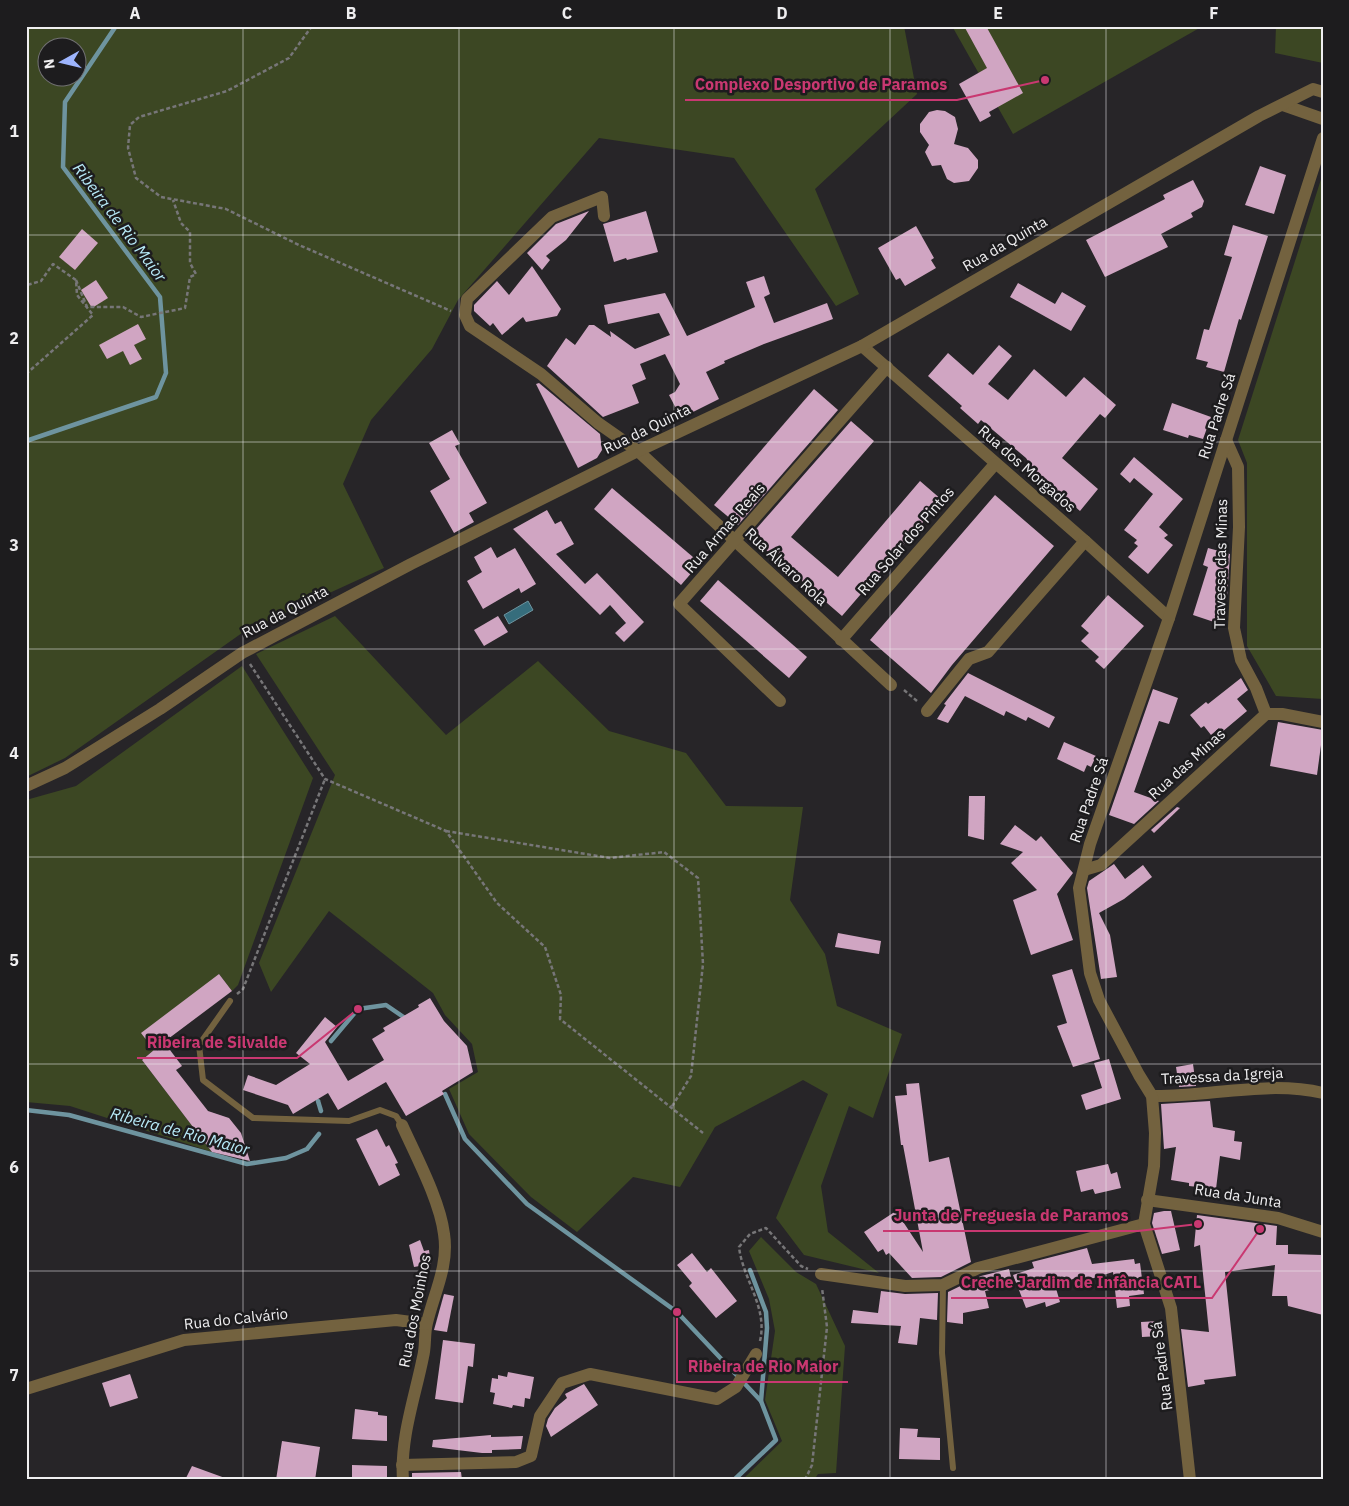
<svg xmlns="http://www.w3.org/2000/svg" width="1349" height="1506" viewBox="0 0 1349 1506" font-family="'IBM Plex Sans',sans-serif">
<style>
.green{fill:#3c4723;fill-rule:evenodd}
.water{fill:#366d7c;stroke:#6e949f}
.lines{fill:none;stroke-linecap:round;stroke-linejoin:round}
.stream{stroke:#6e949f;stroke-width:4.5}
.building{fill:#d0a5c2}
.path{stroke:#777678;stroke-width:2.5;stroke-dasharray:4 2.5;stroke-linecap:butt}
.service{stroke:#73623f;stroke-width:6}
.minor{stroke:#73623f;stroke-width:12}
.tertiary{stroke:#73623f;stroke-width:12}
.grid{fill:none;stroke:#efeef0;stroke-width:1;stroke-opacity:0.55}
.labels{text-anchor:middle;stroke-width:5;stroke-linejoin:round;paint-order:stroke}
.street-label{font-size:15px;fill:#efeef0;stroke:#1d1c1e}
.water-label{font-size:16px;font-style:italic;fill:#b8ebf9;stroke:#1d1c1e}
.leader{fill:none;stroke:#c93871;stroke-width:2}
.callout-dot{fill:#c93871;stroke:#1d1c1e;stroke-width:2}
.callout-label{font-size:16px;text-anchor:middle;font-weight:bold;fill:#c93871;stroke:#1d1c1e;stroke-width:5;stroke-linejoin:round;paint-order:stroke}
.neatline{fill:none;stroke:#efeef0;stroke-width:2}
.grid-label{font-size:16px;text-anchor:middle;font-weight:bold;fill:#efeef0}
</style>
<rect width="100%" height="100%" fill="#272528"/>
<!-- green -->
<g class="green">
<path d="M26,26H904L917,94L815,189L859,294L836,306L734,158L599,138L458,300L432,349L371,420L343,484L384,568L242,633L65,758L26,777ZM48,48H78V78H48Z"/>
<polygon points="952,26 1203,26 1013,134"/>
<polygon points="1276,26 1323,26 1323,63 1275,53"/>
<polygon points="1323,173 1323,699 1276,696 1247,646 1247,463 1238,440"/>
<polygon points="335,616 446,735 538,661 609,731 686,753 726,806 803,807 790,900 825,954 837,1006 902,1034 873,1118 849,1106 821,1186 828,1232 879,1273 804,1255 776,1218 828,1094 803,1080 715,1127 680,1187 633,1177 577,1232 531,1197 469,1134 449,1089 478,1072 472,1044 445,1015 433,993 329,911 271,992 259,963 335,775 256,654"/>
<polygon points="242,666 313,778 238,985 232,991 219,974 154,1050 142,1060 212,1152 70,1106 26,1102 26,800 76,786"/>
<polygon points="761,1237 796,1272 816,1284 845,1346 836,1473 818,1474 814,1480 742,1480 782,1441 765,1400 775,1331 769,1299 749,1251"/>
</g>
<!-- water -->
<polygon class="water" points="528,601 533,610 509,624 504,615"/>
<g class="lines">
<!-- stream -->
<g class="stream">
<polyline points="26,441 156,397 166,373 160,297 63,167 65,102 116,26"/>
<polyline points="331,1041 358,1009 386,1005 405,1018"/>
<polyline points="445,1094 465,1139 527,1204 677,1312 761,1401 776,1440 734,1480"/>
<polyline points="318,1101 321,1111"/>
<polyline points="26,1110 69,1115 247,1164 286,1158 307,1149 319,1134"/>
<polyline points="750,1270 766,1312 767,1328 761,1401"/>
</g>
</g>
<!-- building -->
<g class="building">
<polygon points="964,26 986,26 1023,93 989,112 991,116 980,122 959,84 987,68"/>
<polygon points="937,110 945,111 955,117 958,129 954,144 968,148 978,160 978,168 969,181 954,183 947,179 941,165 932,166 925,152 929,145 920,132 920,124 929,112"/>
<polygon points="1260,166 1286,175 1274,214 1245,205"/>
<polygon points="1193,180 1204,201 1202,207 1191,213 1193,217 1161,234 1168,247 1105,277 1086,240 1165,199 1163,195"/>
<polygon points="589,211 566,240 546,256 550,260 542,270 527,253 556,224"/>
<polygon points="646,211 658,252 627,260 626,258 614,262 603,224"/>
<polygon points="1233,225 1268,236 1241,320 1239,319 1224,372 1206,367 1208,362 1196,359 1204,329 1209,330 1232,257 1224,255"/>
<polygon points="916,226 934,258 931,260 936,268 905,286 900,278 896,280 878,248"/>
<polygon points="82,229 98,243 75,270 59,257"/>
<polygon points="532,266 561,309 557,316 526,322 523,317 502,335 493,323 490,326 474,311 474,305 497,281 509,295"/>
<polygon points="764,276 770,294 764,297 774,323 827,303 833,319 764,344 724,361 725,363 706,372 719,399 681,418 669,395 675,392 680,384 665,354 640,364 646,379 632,385 639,403 603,417 547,366 566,338 575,345 589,325 594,325 611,337 610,331 635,349 670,335 659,313 608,324 604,305 665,293 687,336 755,307 746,282"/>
<polygon points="96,280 108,298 92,308 81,290"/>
<polygon points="1018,283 1055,304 1062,292 1086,306 1071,331 1010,297"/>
<polygon points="138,324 146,339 134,345 142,359 130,365 123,351 107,359 99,345"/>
<polygon points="999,345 1012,356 988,384 1008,400 1034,369 1066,397 1084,377 1116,405 1105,418 1100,414 1062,458 1098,489 1080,511 1028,466 1030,464 1026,458 981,420 978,424 960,408 962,406 928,376 948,353 973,375"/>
<polygon points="539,383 600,434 602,450 597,458 578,468 536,384"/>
<polygon points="814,389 838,410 738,525 714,505"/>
<polygon points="1172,403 1211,417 1203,439 1189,435 1188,438 1163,430"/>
<polygon points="851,421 874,441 791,537 838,577 920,481 942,500 842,616 750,536"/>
<polygon points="452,430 460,444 455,446 487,503 469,513 474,522 454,533 430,491 450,479 429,443"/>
<polygon points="1134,457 1183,499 1159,527 1168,535 1164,538 1173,545 1148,574 1128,557 1138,546 1134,543 1137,540 1124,530 1153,494 1134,478 1130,483 1120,474"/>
<polygon points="612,488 700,563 681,585 594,509"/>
<polygon points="995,495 1054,546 952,665 931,693 870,640"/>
<polygon points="547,510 555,524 561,521 574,544 556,554 585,584 597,573 644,622 624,642 615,633 626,623 610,605 600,615 513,529"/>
<polygon points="491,547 497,558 515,548 536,584 521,593 519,588 483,609 467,581 482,572 474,557"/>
<polygon points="1208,548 1230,554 1227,597 1222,596 1214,622 1193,615 1208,567 1203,565"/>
<polygon points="718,580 807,657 789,678 700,601"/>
<polygon points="1108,595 1144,626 1104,669 1095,661 1099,657 1081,641 1089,633 1081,626"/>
<polygon points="498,616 508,632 484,646 474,630"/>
<polygon points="968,673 1055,717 1049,728 1028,717 1026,721 1006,711 1004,716 965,696 948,723 937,719 946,705 944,704"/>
<polygon points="1241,678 1248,690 1237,699 1247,711 1222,732 1219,728 1211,735 1204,726 1201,728 1190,715 1206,702 1208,704"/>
<polygon points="1153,689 1178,698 1169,724 1159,721 1134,792 1159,801 1134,824 1109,815"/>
<polygon points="1278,722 1323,730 1317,775 1270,766"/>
<polygon points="1064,742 1096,756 1091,767 1087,765 1084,772 1057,759"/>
<polygon points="969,796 985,796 984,840 968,836"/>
<polygon points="1177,807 1180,808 1154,833 1151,830"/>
<polygon points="1015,825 1036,841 1041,836 1073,873 1057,894 1073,940 1031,955 1013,900 1037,890 1011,863 1023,852 1000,844"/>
<polygon points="1114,864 1125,879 1143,865 1152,877 1124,899 1099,913 1110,935 1117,977 1101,979 1087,888 1089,881"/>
<polygon points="838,933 881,941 879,954 835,947"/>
<polygon points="1072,969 1100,1059 1073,1067 1057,1026 1067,1023 1052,975"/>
<polygon points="219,974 232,991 164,1042 182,1066 176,1070 208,1111 229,1118 241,1133 250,1161 212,1152 142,1060 154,1050 141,1033"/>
<polygon points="430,998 444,1021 467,1046 473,1072 442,1091 444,1094 406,1116 386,1082 338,1110 328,1093 293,1114 288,1105 243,1090 248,1075 276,1085 310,1064 296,1053 325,1017 337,1027 325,1042 348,1081 384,1060 372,1039 385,1031 383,1028 419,1007 418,1005"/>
<polygon points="1109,1059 1121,1099 1086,1110 1081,1095 1102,1088 1094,1063"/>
<polygon points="1193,1064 1196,1086 1179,1087 1176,1067"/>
<polygon points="919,1083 929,1162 949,1157 971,1262 941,1277 912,1278 889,1253 886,1255 883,1249 878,1252 864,1232 896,1211 923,1252 903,1145 901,1145 895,1096 907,1095 906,1084"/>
<polygon points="1210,1101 1213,1127 1235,1131 1234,1141 1242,1142 1240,1160 1220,1156 1216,1189 1189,1186 1189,1183 1171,1180 1176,1147 1164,1149 1161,1104"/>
<polygon points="377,1129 386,1147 389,1145 398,1163 395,1164 400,1175 379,1186 356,1139"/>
<polygon points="1108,1164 1111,1174 1117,1172 1121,1188 1095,1194 1093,1189 1081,1192 1076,1171"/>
<polygon points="1164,1211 1171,1211 1180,1250 1162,1254 1152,1223 1154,1213"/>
<polygon points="1197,1215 1277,1226 1276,1245 1288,1245 1288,1254 1322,1255 1323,1315 1288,1306 1287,1296 1272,1296 1275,1265 1225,1272 1236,1376 1204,1380 1205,1384 1188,1387 1181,1329 1209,1332 1200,1245 1194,1247"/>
<polygon points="420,1240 424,1251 429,1250 431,1264 414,1267 409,1245"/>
<polygon points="1087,1248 1092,1264 1134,1259 1135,1264 1140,1263 1144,1294 1129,1296 1130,1306 1117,1308 1113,1272 1081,1282 1079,1277 1055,1285 1060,1302 1046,1307 1045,1302 1026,1308 1013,1275 1034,1268 1032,1262"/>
<polygon points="692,1253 707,1272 711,1268 737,1301 716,1318 689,1286 692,1283 677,1265"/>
<polygon points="1009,1269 1013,1285 985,1291 989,1308 963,1313 963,1324 947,1322 948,1292 981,1276"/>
<polygon points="881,1291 905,1294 938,1293 937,1320 920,1318 917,1345 898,1343 901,1326 851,1323 853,1310 878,1313"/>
<polygon points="444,1294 454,1296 447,1332 434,1330"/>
<polygon points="1159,1321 1161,1336 1142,1337 1141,1322"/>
<polygon points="443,1340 475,1344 473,1367 468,1366 463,1403 435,1399"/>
<polygon points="508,1372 534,1377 530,1399 525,1398 524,1407 513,1405 512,1408 493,1404 495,1393 490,1392 492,1378 498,1379 498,1375 507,1377"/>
<polygon points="130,1374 138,1398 110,1407 102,1383"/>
<polygon points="584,1384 598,1405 551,1437 546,1426 548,1419 555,1408 567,1398 565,1394"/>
<polygon points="355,1409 378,1412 378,1415 387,1416 387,1441 352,1439"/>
<polygon points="900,1428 918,1429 917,1437 940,1438 940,1460 899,1459"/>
<polygon points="491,1435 491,1437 523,1436 521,1449 492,1450 492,1453 482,1453 432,1447 433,1440"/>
<polygon points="282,1441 320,1447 315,1480 276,1480"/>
<polygon points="352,1465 387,1466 387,1480 352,1480"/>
<polygon points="192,1466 225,1478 225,1480 185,1480"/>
<polygon points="461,1472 462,1480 412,1480 412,1473"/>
</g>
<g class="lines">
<!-- path -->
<g class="path">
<polyline points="312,26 289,58 227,91 139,117 130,125 128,148 136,178 161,197 226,209 299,245 451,311"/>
<polyline points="76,280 87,307 123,307 141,317 185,308 190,277 196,274 190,263 190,232 181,223 173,200"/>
<polyline points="26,374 93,315 77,295 76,280 53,264 41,281 27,285"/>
<polyline points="250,664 325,779 446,831 497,903 545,947 561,995 560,1019 703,1133"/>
<polyline points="904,690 917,701"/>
<polyline points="446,831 610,858 664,852 698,878 703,964 691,1076 671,1108"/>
<polyline points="237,994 243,989 325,779"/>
<path d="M760,1341C768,1307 743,1280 739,1247L750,1234L766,1228L801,1266L808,1269"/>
<polyline points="805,1480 812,1465 827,1327 822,1288"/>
</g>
<!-- service -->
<g class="service">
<polyline points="230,1001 199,1045 203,1080 253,1118 349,1121 380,1110 396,1116 402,1125"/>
<polyline points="943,1285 942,1353 953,1468"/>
</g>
<!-- minor -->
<g class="minor">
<polyline points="1283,105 1323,119"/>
<polyline points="604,216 602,197 552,217 467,299 465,315 470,326 541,374 598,423 638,451 891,685"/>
<polyline points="862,346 1085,541 1169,618"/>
<polyline points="1226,440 1238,467 1239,527 1234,628 1241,660 1256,688 1266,714"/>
<polyline points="841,640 995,464"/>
<polyline points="780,701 679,604 887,367"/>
<polyline points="927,711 969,659 988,652 1085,541"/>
<polyline points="26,786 65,768 160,709 242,653 411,564 638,451 862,346 1259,116 1313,89 1323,92"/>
<polyline points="1084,870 1101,865 1266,714 1282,714 1323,722"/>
<path d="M1152,1096C1209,1097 1267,1080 1323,1093"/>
<path d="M402,1125C416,1156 440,1201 444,1234C449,1266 434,1293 427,1323C424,1334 426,1346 423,1357C415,1397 400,1438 403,1480"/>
<polyline points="1147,1200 1278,1218 1323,1232"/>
<polyline points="821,1274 905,1286 943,1285 978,1268 1144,1224"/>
<polyline points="26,1389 184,1340 396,1320 426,1324"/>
<polyline points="402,1465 516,1462 531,1456 540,1416 562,1383 590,1374 717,1399 736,1387 756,1354"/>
</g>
<!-- tertiary -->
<polyline class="tertiary" points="1190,1480 1171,1308 1144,1224 1154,1166 1155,1133 1152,1096 1139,1075 1099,1000 1090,973 1079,888 1090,844 1169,618 1323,138"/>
</g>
<!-- grid -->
<path class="grid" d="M243,26V1480M459,26V1480M674,26V1480M890,26V1480M1106,26V1480M26,235H1323M26,442H1323M26,649H1323M26,857H1323M26,1064H1323M26,1271H1323"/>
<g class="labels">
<!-- street labels -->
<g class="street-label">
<text transform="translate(1005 244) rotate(-30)" y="5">Rua da Quinta</text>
<text transform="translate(1217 416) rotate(-72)" y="5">Rua Padre Sá</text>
<text transform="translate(647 429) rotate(-26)" y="5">Rua da Quinta</text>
<text transform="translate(1027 469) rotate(41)" y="5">Rua dos Morgados</text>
<text transform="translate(725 528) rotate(-49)" y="5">Rua Armas Reais</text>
<text transform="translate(906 541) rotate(-49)" y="5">Rua Solar dos Pintos</text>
<text transform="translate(1221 564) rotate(-89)" y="5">Travessa das Minas</text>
<text transform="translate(786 567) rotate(43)" y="5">Rua Álvaro Rola</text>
<text transform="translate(285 612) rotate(-28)" y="5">Rua da Quinta</text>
<text transform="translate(1187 764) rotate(-42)" y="5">Rua das Minas</text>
<text transform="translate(1089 800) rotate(-71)" y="5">Rua Padre Sá</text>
<text transform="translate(1222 1076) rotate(-3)" y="5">Travessa da Igreja</text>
<text transform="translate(1238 1196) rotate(9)" y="5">Rua da Junta</text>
<text transform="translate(415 1311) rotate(-79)" y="5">Rua dos Moinhos</text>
<text transform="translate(236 1319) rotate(-6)" y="5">Rua do Calvário</text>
<text transform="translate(1162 1366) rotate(-97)" y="5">Rua Padre Sá</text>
</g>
<!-- water labels -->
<g class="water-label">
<text transform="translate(120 222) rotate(53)" y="6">Ribeira de Rio Maior</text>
<text transform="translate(180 1131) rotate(15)" y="6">Ribeira de Rio Maior</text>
</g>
</g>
<!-- callouts -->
<path class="leader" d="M1045 80L957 100H685M358 1009L297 1058H137M1198 1224L1138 1231H883M1260 1229L1212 1298H951M677 1312L677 1382H848"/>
<g class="callout-dot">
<circle cx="1045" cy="80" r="5"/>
<circle cx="358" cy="1009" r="5"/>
<circle cx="1198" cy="1224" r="5"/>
<circle cx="1260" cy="1229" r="5"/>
<circle cx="677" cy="1312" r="5"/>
</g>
<g class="callout-label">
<text x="821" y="90">Complexo Desportivo de Paramos</text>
<text x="217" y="1048">Ribeira de Silvalde</text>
<text x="1011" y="1221">Junta de Freguesia de Paramos</text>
<text x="1081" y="1288">Creche Jardim de Infância CATL</text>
<text x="763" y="1372">Ribeira de Rio Maior</text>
</g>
<!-- border -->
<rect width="1349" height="1506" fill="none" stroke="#1d1c1e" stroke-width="55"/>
<!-- north arrow -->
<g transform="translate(62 62) rotate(262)"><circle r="24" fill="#1d1c1e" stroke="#717072"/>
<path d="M0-4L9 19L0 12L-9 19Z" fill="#9db4fd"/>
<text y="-8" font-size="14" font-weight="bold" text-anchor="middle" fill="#efeef0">N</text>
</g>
<rect x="28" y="28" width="1294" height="1450" class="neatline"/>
<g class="grid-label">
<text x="135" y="19">A</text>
<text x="351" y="19">B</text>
<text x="567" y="19">C</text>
<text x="782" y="19">D</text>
<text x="998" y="19">E</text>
<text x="1214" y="19">F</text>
<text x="14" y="137">1</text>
<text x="14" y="344">2</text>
<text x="14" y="551">3</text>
<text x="14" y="759">4</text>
<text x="14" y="966">5</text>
<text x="14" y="1173">6</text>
<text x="14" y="1381">7</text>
</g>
</svg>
